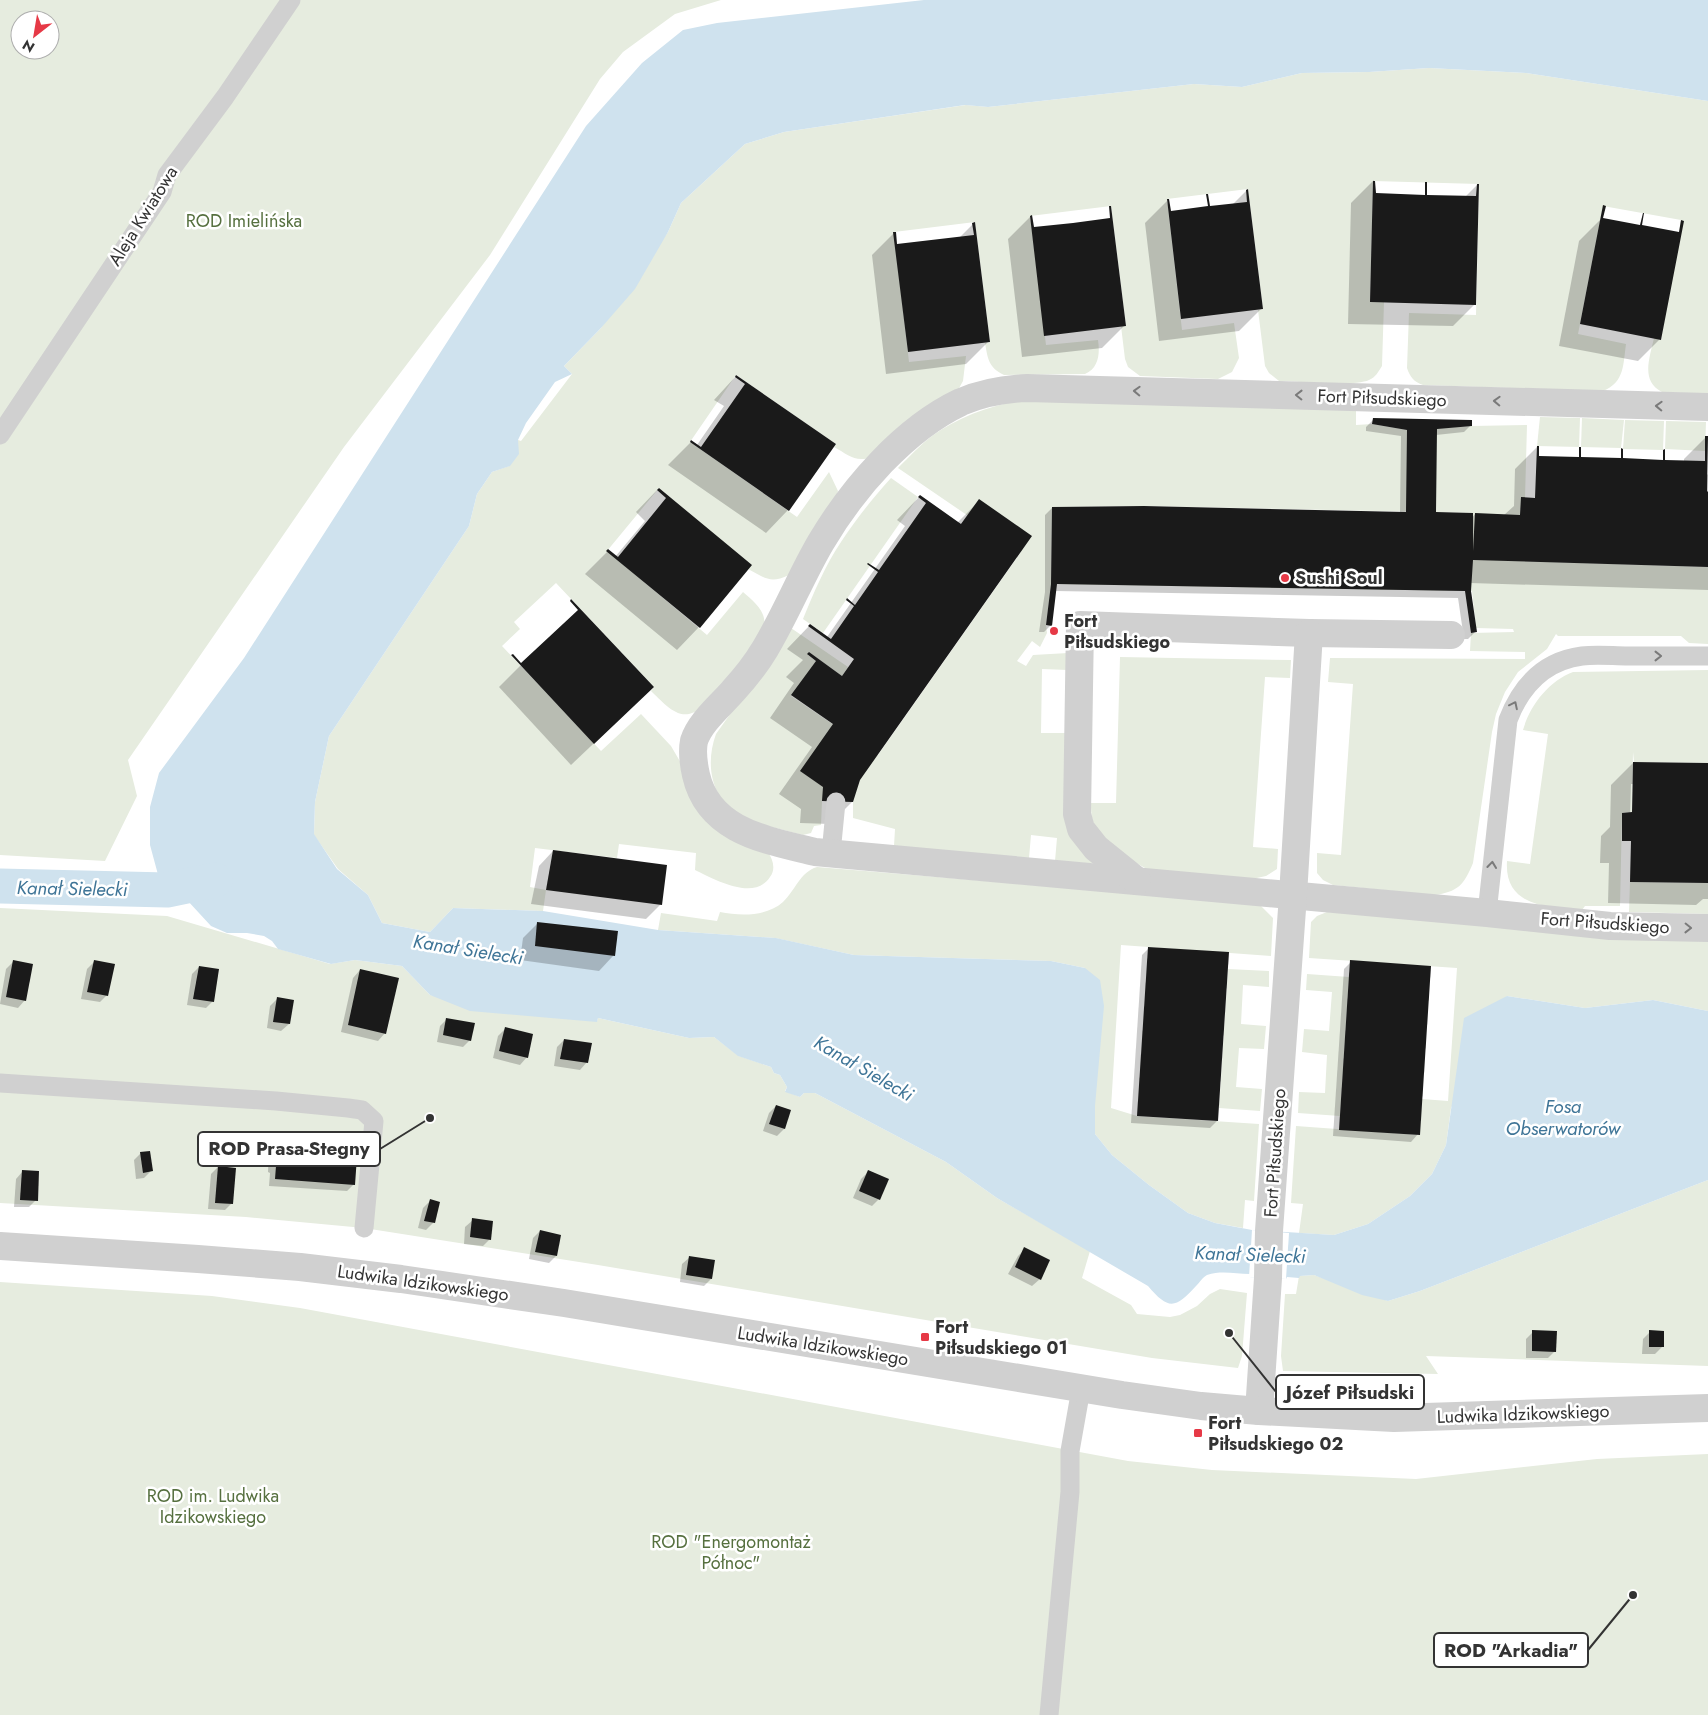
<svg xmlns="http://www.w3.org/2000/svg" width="1708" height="1715" viewBox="0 0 1708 1715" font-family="Jost,sans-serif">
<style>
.green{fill:#e6ecdf;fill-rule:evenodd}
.water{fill:#cfe2ee}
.pier{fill:#fff}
.shadow{fill:#0003;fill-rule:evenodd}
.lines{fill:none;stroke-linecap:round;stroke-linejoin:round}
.canal{stroke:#cfe2ee;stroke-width:35}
.building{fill:#1a1a1a}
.service{stroke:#d0d0d0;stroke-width:19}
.minor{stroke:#d0d0d0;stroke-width:28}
.tertiary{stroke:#d0d0d0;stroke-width:28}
.oneway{stroke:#7a7a7a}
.poi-dot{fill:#e63946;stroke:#fff;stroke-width:2}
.labels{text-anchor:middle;stroke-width:5;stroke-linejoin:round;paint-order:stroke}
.street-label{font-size:18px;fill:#333;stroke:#fff}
.park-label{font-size:18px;fill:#56703f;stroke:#fff}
.poi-label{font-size:18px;font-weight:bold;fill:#333;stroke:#fff;text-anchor:start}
.water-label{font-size:19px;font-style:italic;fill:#3f7597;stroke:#fff}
.leader{fill:none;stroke:#333;stroke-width:2}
.callout-dot{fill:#333;stroke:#fff;stroke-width:2}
.callout{fill:#fff;stroke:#333;stroke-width:2}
.callout-label{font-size:19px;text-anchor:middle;font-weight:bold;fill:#333}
</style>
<rect width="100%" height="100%" fill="#fff"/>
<!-- green -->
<g class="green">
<path d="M0,0H721L675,14L623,52L600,79L490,255L344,447L128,760L137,796L105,861L0,855ZM20,20H50V50H20Z"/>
<path d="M1429,68L1526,73L1708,101V394L1662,392C1640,381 1650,357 1654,338L1661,340L1681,220L1603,206L1578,334L1626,344C1623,364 1625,382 1603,391L1423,385C1414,382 1410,377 1407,368L1409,313L1476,315L1479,184L1373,181L1370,302H1384L1382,366C1378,372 1376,377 1369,380C1354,387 1298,381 1279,381L1269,373L1265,366L1258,310L1263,309L1248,189L1167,199L1182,330L1234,323L1239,358L1232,372L1218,379L1140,376L1128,367L1125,359L1121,326H1126L1111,206L1030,216L1046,345L1098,340C1100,353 1099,368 1085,374L1004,375C988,367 988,359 985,343L990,342L975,222L894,232L909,362L966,356L963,381L958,390L874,456C856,464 849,455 834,447L836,444L736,375L690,442L797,517L829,472L838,491L835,499L789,575C770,584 765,578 748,569L751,565L659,488L607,551L707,635L743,592C753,601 767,611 764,627C762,640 712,698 700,709C697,711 693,713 689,714C674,717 661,700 651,691L654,687L556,583L514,622L520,629L502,646L601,751L641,714L671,746L685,770L768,852C773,860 776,869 770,877C754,902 714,879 695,870L696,853L619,844L617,858L535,848L530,887L546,890L543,911L453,908L430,932L382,923L368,895L338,869L314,835L315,802L329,736L469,526L477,494L492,472L509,466L518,440L521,441L572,374L564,366L601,328L668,232L681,203L745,144L784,132L966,105L988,107L1194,84L1242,87L1302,73L1369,72Z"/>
<path d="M1022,400L1356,409V425L1372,424L1407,430L1472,426L1527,425L1525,498H1521L1519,561L1708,567V644L1689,643L1681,636H1558L1556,634L1547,649L1518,672L1505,692L1496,714L1492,732L1473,863C1464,885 1458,892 1434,895L1333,885L1323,880L1317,873V853L1341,855L1353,684L1328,682L1330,658L1525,659V652L1470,651L1471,633L1514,632L1513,629L1476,628L1472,591L1051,584L1046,625L1047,633L1040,647L1032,641L1017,661L1026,666L1033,655L1068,653V670L1042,669L1041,733H1066L1100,864L1055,861L1057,838L1031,835L1029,858L894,846L895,829L853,818V802L822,801L821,825L814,826L811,833L803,835C785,830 764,826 747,819C712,804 704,767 716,734L791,628L848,667L842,676L809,652L808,655L816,661L791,696L878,755L1021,552L898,468C909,457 920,445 932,436C958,417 990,406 1022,400ZM1144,506L1473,513V549L1051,578L1052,507Z"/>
<polygon points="1540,417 1580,418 1579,447 1537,446"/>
<polygon points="1582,418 1624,420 1621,448 1581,447"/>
<polygon points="1625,420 1664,421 1663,450 1623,449"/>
<polygon points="1666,421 1706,422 1705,451 1665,449"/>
<path d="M891,478L918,497L823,633L803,619C814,592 825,566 841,542C856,519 873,498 891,478Z"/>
<path d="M1120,657L1291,660L1290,678L1265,677L1253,847L1278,849L1277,869L1266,876L1252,879L1147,869C1130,860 1104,843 1095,826C1091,819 1091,810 1091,803H1116Z"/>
<path d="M1708,670V763L1634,762L1633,752L1632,812L1622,813L1620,906H1585L1582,910C1549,907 1504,908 1507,861L1530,864L1548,734L1523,730C1530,705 1549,681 1573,672Z"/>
<path d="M817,867L1259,904L1273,918L1271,956L1121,945L1111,1108L1137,1116L1259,1124L1254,1201L1245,1200L1243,1228L1215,1223L1188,1213L1149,1185L1112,1155L1095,1134V1106L1085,968L1051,961L854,955L775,938L658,930L661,913L717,921L720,912C740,916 766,917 783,902C795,891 800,872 817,867Z"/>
<polygon points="1630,882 1708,883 1708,914 1629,912"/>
<polygon points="0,908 167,916 330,964 355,960 402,966 430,995 597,1021 598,1018 689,1038 714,1037 739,1056 771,1067 774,1073 780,1075 787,1087 785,1091 800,1097 804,1093 815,1093 946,1162 997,1198 1090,1251 1082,1278 1131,1305 1137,1314 1170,1317 1180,1315 1197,1306 1210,1294 1220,1289 1247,1293 1242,1356 1238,1368 1152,1358 598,1265 364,1228 246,1217 0,1203"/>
<polygon points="1327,912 1708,939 1708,1011 1653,1000 1585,1008 1507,996 1451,1108 1446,1145 1432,1174 1410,1196 1368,1224 1334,1235 1299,1233 1303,1204 1291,1203 1296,1126 1419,1135 1422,1099 1448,1101 1457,968 1309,958 1311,922 1317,916"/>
<polygon points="1228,969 1269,971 1269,987 1243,985 1241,1024 1266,1026 1264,1049 1239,1048 1236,1087 1262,1089 1260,1111 1219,1108"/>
<polygon points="1307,974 1349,977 1340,1116 1298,1113 1299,1092 1325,1093 1327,1055 1302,1052 1304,1029 1329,1031 1332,992 1306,990"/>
<polygon points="1708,1180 1708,1366 1426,1356 1438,1374 1283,1371 1281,1356 1285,1294 1296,1294 1299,1276 1314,1275 1388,1301 1420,1291"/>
<polygon points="0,1282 212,1296 300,1308 1128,1461 1212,1470 1416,1479 1597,1459 1708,1454 1708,1715 0,1715"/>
</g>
<!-- water -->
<path class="water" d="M924,0H1708V101L1526,73L1429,68L1369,72L1302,73L1242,87L1194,84L988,107L965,105L784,132L745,144L681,203L668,232L635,289L601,328L564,366L572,374L555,382L526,423L518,440L519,454L510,466L492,472L477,494L469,526L329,736L315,802L314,834L337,869L368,895L382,923L430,932L453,908L543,911L658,930L776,938L854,955L1051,961L1085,968L1100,980L1104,1006L1095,1106V1134L1112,1155L1149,1185L1188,1213L1215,1223L1252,1230L1334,1235L1368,1224L1410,1196L1432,1174L1446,1145L1464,1018L1507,996L1585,1008L1653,1000L1708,1011V1180L1420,1291L1388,1301L1362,1295L1314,1275L1300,1276L1299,1278L1287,1277L1286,1279L1249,1277L1250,1274C1235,1274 1222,1270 1207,1275C1203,1277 1200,1282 1196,1286C1176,1308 1169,1311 1148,1286L997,1198L946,1162L815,1093H804L800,1097L785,1092L787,1087L780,1075L774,1073L771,1067L738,1056L714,1037L689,1038L598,1018L597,1022L470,1011L430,995L402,966L355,960L331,964L278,949L272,941L264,936L247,933H227L211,926L187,900L167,890L160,882L150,845V807L159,773L244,658L586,126L642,63L683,30L717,23Z"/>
<!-- pier -->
<polygon class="pier" points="1252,1230 1289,1233 1286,1279 1249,1277"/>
<!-- shadow -->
<g class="shadow">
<polygon points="1374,180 1374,194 1465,197 1477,185 1475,304 1453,326 1348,324 1351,203"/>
<polygon points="1246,191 1261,309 1239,331 1159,341 1145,223 1167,201 1170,212 1232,205"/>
<polygon points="1030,217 1033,229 1125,325 1102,348 1022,357 1008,239"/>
<polygon points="1601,219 1660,339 1638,361 1559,346 1579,241"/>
<polygon points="973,224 988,342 966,364 886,374 872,255 894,233 896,245 959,238"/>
<polygon points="736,376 834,444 788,510 766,533 668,465 691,442 697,445 724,406 714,400"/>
<polygon points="1373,420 1471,425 1464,432 1436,435 1435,514 1472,518 1475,514 1504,515 1514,506 1515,469 1537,447 1538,457 1684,462 1684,459 1706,437 1706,476 1708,474 1708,590 1470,583 1475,632 1468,639 1464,639 1458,598 1055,591 1051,625 1044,632 1039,632 1045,592 1045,515 1052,508 1400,513 1401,436 1366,431 1366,427"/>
<polygon points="658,489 750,566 699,627 677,650 585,574 608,551 615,557 645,521 636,512"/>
<polygon points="920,496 957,523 979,501 859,780 852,802 830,824 800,823 801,809 779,794 812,747 770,718 794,683 786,677 803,660 787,649 810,625 827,637 905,526 897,520"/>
<polygon points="521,665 630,709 571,765 499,687"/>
<path d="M1633,763L1708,764V899H1703L1696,905L1608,903L1609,863H1600L1601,836L1610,827L1611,785ZM1631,784H1634L1633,819H1630Z"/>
<polygon points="553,851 661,904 646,919 531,904 539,866"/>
<polygon points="537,924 617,932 613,956 599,971 520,960 523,938"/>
<polygon points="1149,948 1217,1121 1210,1128 1131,1123 1142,955"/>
<polygon points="13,962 25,1000 18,1008 0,1004 6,969"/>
<polygon points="94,962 107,995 100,1002 81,999 87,969"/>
<polygon points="1351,962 1418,1134 1411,1142 1333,1136 1344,969"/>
<polygon points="199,967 213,1001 206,1008 187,1005 192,974"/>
<polygon points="360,970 385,1033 378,1041 341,1032 353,978"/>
<polygon points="277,999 289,1024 281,1031 267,1028 270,1006"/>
<polygon points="447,1019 470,1040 463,1047 437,1042 440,1026"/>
<polygon points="505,1029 527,1057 520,1065 493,1058 498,1036"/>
<polygon points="564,1040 587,1062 580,1070 554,1066 557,1047"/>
<polygon points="776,1106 789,1111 784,1129 777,1136 763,1131 769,1113"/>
<polygon points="276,1138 354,1184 347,1191 269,1186 270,1173 268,1172 269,1145"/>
<polygon points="141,1153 151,1171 144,1178 136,1179 134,1160"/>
<polygon points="218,1167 232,1203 225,1210 208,1209 211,1174"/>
<polygon points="23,1171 36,1200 29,1207 14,1207 16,1179"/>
<polygon points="868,1172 879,1199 872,1206 853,1198 861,1179"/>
<polygon points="430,1201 438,1203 433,1223 426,1230 418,1228 423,1208"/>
<polygon points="473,1220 490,1239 483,1246 464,1244 465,1227"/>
<polygon points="540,1231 556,1256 549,1263 529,1259 533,1238"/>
<polygon points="1025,1249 1040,1279 1032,1286 1008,1274 1018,1256"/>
<polygon points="690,1257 714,1261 711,1279 704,1286 680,1282 682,1264"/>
<polygon points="1533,1332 1555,1351 1548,1358 1526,1358 1526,1339"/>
<polygon points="1650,1332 1662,1347 1655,1354 1642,1354 1643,1339"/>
</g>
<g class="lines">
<!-- canal -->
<polyline class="canal" points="0,886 167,890 215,880"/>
</g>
<!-- building -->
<g class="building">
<polygon points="1373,181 1375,181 1376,193 1425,195 1425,182 1427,182 1427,195 1476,196 1477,184 1479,184 1476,305 1370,302"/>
<polygon points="1248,189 1263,309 1181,319 1167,199 1169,199 1171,211 1208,206 1206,194 1208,194 1210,206 1247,202 1246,190"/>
<polygon points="1603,205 1606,206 1603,218 1640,225 1643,213 1644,213 1642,225 1679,232 1681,220 1684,221 1661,340 1580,324"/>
<polygon points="1109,206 1111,206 1126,326 1044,336 1030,216 1032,215 1034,227 1073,223 1110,218"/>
<polygon points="975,222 990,342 908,352 893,232 896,232 897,244 974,235 972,223"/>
<polygon points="736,375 836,444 789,511 690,442 691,440 701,447 745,384 735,377"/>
<polygon points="1373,418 1472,420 1472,426 1437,429 1436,512 1473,513 1473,551 1475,513 1520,515 1521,497 1535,498 1537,446 1539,446 1539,456 1579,457 1579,447 1581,447 1581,457 1621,458 1621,448 1623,449 1623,458 1663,460 1663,450 1665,449 1665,460 1705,461 1705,436 1708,436 1707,491 1708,492 1708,567 1473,560 1471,591 1477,632 1471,633 1465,591 1057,584 1052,626 1046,625 1051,584 1052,507 1144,506 1406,512 1407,430 1372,424"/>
<polygon points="659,488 752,565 700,628 606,551 608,549 618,557 666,498 657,490"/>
<polygon points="920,495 961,524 979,499 1032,536 860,780 853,802 822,801 823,787 800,771 833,724 791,695 816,661 807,654 809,652 842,676 854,659 808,626 810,624 831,639 854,606 846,600 847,598 855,605 878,572 867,564 868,563 879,570 926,503 918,497"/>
<polygon points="571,599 654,687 594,744 511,655 513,654 521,663 549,637 578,610 570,601"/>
<polygon points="1633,762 1708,763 1708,883 1630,882 1631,841 1622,841 1622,813 1632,812"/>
<polygon points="553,850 667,865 662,905 546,890"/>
<polygon points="537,922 618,931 615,956 535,946"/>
<polygon points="1148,947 1229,952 1218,1121 1137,1116"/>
<polygon points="13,960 33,964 26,1001 6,997"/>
<polygon points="94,960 115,964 108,996 87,992"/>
<polygon points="1350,960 1431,966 1420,1135 1339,1130"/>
<polygon points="199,966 219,969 214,1002 193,999"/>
<polygon points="360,969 399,978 386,1034 348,1025"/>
<polygon points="277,997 294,1000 290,1024 273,1022"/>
<polygon points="446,1018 475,1023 471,1041 443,1035"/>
<polygon points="505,1027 533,1034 528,1058 499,1051"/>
<polygon points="564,1039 592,1043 588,1063 560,1059"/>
<polygon points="776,1105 791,1110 785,1129 769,1124"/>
<polygon points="276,1137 358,1142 355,1185 275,1179 276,1166 274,1165"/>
<polygon points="150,1151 153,1171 143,1173 140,1152"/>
<polygon points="218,1166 236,1168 233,1204 215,1203"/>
<polygon points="22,1170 39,1171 38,1201 20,1200"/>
<polygon points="868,1170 889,1179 880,1200 859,1191"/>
<polygon points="430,1199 440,1202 435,1223 424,1221"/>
<polygon points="472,1218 493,1221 491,1240 470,1237"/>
<polygon points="540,1230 561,1235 557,1256 535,1252"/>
<polygon points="1024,1247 1050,1260 1041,1280 1015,1267"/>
<polygon points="689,1256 715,1260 712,1279 686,1275"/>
<polygon points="1532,1330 1557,1331 1556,1352 1532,1351"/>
<polygon points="1649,1330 1664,1331 1664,1347 1649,1347"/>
</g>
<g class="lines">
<!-- service -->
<g class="service">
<polyline points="0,435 162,192 167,175 225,97 291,0"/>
<polyline points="831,853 836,802"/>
<path d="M1487,913L1508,720C1521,686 1544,661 1582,656C1597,654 1613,656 1628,656C1654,656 1681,656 1708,656"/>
<polyline points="0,1083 276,1101 348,1108 362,1110 374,1121 364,1228"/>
<polyline points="1049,1715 1070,1492 1070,1451 1081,1389"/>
</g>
<!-- minor -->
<g class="minor">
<path d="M1708,407L1027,388C1004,389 982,393 961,402C904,429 853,488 821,542C801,576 786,614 765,649C756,664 745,678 733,691C721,705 700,722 694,741C692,751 694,766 696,775C709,832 767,840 815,852L1487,913L1610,926L1708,928"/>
<polyline points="1137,881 1096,848 1081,829 1077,814 1080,625 1309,633 1451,635"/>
<polyline points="1259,1411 1268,1278 1269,1231 1293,895 1309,633"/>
</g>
<!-- tertiary -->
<polyline class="tertiary" points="0,1246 198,1259 300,1267 401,1279 564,1303 1122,1395 1201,1406 1259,1411 1394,1418 1708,1408"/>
</g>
<!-- one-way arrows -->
<defs><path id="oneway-chevron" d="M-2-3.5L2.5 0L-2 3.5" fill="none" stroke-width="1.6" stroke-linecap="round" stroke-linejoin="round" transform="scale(1.25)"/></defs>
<g class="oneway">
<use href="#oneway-chevron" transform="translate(1137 391) rotate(-178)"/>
<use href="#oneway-chevron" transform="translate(1299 395) rotate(-179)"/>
<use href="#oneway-chevron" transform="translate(1497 401) rotate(-178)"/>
<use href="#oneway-chevron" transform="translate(1659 406) rotate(-178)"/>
<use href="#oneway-chevron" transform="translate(1658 656)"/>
<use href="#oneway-chevron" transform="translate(1514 705) rotate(-64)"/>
<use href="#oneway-chevron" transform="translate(1492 865) rotate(-84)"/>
<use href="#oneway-chevron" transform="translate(1688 928) rotate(1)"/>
</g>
<!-- markers -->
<g class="poi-dot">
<circle cx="1285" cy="578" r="5"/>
<circle cx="1054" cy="631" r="5"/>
<rect x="920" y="1332" width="10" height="10" rx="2.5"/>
<rect x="1193" y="1428" width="10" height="10" rx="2.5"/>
</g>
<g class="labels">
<!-- street labels -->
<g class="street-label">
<text transform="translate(143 216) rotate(-58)" y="6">Aleja Kwiatowa</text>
<text transform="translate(1382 398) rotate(2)" y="6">Fort Piłsudskiego</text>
<text transform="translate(1605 923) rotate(4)" y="6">Fort Piłsudskiego</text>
<text transform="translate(1275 1153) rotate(-86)" y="6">Fort Piłsudskiego</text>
<text transform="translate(423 1283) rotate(8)" y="6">Ludwika Idzikowskiego</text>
<text transform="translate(823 1346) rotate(9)" y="6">Ludwika Idzikowskiego</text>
<text transform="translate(1523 1414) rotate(-2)" y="6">Ludwika Idzikowskiego</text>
</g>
<!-- park labels -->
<g class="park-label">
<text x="244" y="227">ROD Imielińska</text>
<text x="213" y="1502">ROD im. Ludwika<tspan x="213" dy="21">Idzikowskiego</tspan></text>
<text x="731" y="1548">ROD "Energomontaż<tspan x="731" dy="21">Północ"</tspan></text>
</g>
<!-- poi labels -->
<g class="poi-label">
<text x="1295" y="584">Sushi Soul</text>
<text x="1064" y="627">Fort<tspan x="1064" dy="21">Piłsudskiego</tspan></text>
<text x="935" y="1333">Fort<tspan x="935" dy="21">Piłsudskiego 01</tspan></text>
<text x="1208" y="1429">Fort<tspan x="1208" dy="21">Piłsudskiego 02</tspan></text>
</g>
<!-- water labels -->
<g class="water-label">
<text transform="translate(72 888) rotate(1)" y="7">Kanał Sielecki</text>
<text transform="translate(468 949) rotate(9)" y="7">Kanał Sielecki</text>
<text transform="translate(864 1068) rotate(30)" y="7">Kanał Sielecki</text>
<text x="1563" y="1113">Fosa<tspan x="1563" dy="22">Obserwatorów</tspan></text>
<text transform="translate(1250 1254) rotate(2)" y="7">Kanał Sielecki</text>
</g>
</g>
<!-- callouts -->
<path class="leader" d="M430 1118L380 1149M1229 1333L1276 1392M1633 1595L1588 1650"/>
<g class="callout-dot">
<circle cx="430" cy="1118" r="5"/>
<circle cx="1229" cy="1333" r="5"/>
<circle cx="1633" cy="1595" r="5"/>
</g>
<g class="callout">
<rect x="198" y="1132" width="182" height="34" rx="5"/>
<rect x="1276" y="1375" width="148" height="34" rx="5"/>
<rect x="1434" y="1633" width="154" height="34" rx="5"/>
</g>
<g class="callout-label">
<text x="289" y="1155">ROD Prasa-Stegny</text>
<text x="1350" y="1399">Józef Piłsudski</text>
<text x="1511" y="1657">ROD "Arkadia"</text>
</g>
<!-- north arrow -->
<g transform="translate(35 35) rotate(211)"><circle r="24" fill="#ffffff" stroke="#adadad"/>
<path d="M0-4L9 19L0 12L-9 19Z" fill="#e63946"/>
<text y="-8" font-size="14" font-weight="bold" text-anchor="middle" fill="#333333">N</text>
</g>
</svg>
